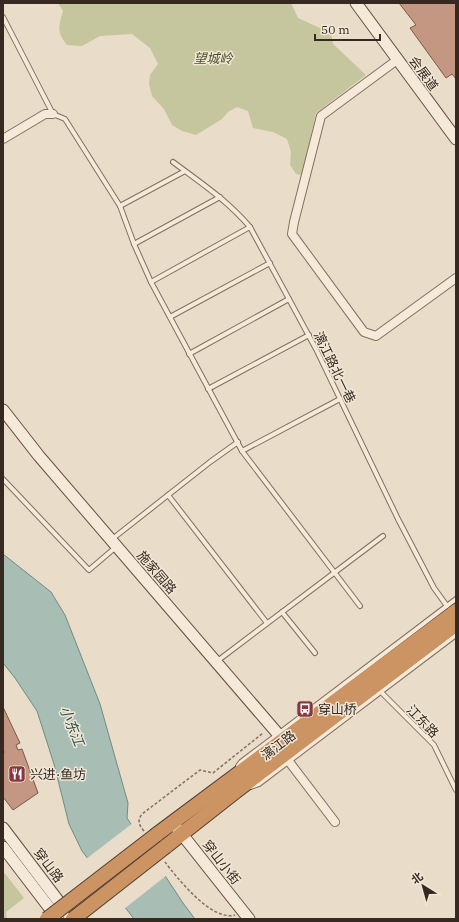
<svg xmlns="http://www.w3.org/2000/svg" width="459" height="922" viewBox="0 0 459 922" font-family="'IBM Plex Serif','Noto Sans SC',serif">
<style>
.green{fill:#c5c69d}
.water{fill:#a8beb5;stroke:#708b82}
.pier{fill:#e9dcc8}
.building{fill:#c39782;stroke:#7f5848}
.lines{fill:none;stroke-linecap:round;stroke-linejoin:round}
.lane-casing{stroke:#836f5f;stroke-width:6}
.street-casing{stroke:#836f5f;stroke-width:10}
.secondary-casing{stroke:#655042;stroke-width:13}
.highway-casing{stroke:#513e33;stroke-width:16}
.path{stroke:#836f5f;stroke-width:1.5;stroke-dasharray:3 2;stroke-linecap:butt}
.lane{stroke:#f5eada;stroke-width:4}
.street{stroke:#f5eada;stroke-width:8}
.secondary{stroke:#f5eada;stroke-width:11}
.highway{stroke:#cd9463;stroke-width:14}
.highway-bridge-casing{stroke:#513e33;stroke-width:16;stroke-linecap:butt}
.highway-bridge{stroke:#cd9463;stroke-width:14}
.labels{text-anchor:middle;stroke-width:3;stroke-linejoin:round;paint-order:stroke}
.park-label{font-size:13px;font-style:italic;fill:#494f2a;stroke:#f1e7d6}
.street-label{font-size:13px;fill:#352921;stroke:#f1e7d6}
.poi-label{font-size:13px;fill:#352921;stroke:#f1e7d6;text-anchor:start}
.water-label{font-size:14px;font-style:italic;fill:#32534e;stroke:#f1e7d6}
</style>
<rect width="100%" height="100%" fill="#e9dcc8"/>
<!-- green -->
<g class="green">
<path d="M58,3H291L298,18L331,33L333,44L366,75L316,113L302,175L296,174L290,165L291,152L287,139L273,132L253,128L248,111L237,107L228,112L222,119L196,135L182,131L172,125L164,109L152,96L149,84L150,75L158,64L150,48L132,34L100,36L82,46L67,45C56,31 59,26 63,11Z"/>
<polygon points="3,871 24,898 6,912 7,919 3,919"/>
</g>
<!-- water -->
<polygon class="water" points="3,554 51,592 65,615 100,704 128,803 127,818 183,903 195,919 134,919 82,851 69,824 54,764 37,711 15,678 3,663"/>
<!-- pier -->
<polygon class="pier" points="133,823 167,875 124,909 86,859"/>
<!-- building -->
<g class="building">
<polygon points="399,3 456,3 456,79 452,74 446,78 410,28 416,25"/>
<polygon points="3,707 20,743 16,745 18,750 22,749 38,793 13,810 3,797 3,755 4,752 3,749"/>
</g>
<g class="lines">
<defs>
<g id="lane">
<polyline points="3,17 53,114 65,119 120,206 134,244 151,282 242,451 360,606"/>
<path d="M173,162C201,183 227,200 250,227L316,349L398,519L434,588L447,606"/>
<polyline points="120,206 185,171"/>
<polyline points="134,244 220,197"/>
<polyline points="151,282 250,227"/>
<polyline points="170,317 270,263"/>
<polyline points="189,354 289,299"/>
<polyline points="208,389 309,335"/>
<polyline points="242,451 340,399"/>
<polyline points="3,479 89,570 116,547"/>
<polyline points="168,495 267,623"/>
<polyline points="111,540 210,462 238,442"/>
<polyline points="282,612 315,653"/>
<polyline points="216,662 383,536"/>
<polyline points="381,692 434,745 456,790"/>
<polyline points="238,766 241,762 456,599"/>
<polyline points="251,787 259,784 456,635"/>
</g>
<g id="street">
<polyline points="397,60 321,116 294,222 292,234 364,332 376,336 456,278"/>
<polyline points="3,139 45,114 53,114"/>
<polyline points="284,755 335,822"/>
</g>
<g id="secondary">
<polyline points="356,3 456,139"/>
<polyline points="3,410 39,456 278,734 282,748"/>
<polyline points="3,828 72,919"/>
<polyline points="177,828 249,919"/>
<polyline points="3,847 58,919"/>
</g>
<g id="highway">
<polyline points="156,835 456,611"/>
<polyline points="165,847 235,792 456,624"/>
</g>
</defs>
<!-- lane casing -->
<use href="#lane" class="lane-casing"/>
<!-- street casing -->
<use href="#street" class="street-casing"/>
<!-- secondary casing -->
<use href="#secondary" class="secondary-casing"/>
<!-- highway casing -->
<use href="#highway" class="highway-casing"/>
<!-- path -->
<g class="path">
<path d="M144,831C139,825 137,821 142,814L200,770L213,773L263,733"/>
<path d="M165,862C177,878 212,922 235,915"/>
</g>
<!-- lane -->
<use href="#lane" class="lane"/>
<!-- street -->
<use href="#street" class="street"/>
<!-- secondary -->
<use href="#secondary" class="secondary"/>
<!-- highway -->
<use href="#highway" class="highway"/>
<defs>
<g id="highway-bridge">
<polyline points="47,919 156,835"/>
<polyline points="73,919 165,847"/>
</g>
</defs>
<!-- highway-bridge casing -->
<use href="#highway-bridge" class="highway-bridge-casing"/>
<!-- highway-bridge -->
<use href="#highway-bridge" class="highway-bridge"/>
</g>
<!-- icons -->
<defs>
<symbol id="bus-square" viewBox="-11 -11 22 22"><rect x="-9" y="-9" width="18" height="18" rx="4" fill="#8a363f" stroke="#f1e7d6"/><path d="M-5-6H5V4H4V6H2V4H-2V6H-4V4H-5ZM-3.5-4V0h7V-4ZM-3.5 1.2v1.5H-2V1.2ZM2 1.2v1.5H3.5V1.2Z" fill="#fff"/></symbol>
<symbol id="restaurant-square" viewBox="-11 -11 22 22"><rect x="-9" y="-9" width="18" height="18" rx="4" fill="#8a363f" stroke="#f1e7d6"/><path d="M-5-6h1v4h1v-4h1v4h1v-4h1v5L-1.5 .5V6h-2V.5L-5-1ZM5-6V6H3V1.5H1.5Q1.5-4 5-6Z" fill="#fff"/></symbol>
</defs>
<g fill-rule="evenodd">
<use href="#bus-square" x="295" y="699" width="20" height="20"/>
<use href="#restaurant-square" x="7" y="764" width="20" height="20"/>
</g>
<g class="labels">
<!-- park labels -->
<g class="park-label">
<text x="213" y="63">望城岭</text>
</g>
<!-- street labels -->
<g class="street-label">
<text transform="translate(424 73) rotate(54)" y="5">会展道</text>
<text transform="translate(335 367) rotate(64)" y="5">漓江路北一巷</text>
<text transform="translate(157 572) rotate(49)" y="5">施家园路</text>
<text transform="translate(423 721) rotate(46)" y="5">江东路</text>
<text transform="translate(278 745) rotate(-37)" y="5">漓江路</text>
<text transform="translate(222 862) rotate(52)" y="5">穿山小街</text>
<text transform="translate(49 865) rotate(53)" y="5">穿山路</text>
</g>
<!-- poi labels -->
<g class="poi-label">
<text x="318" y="714">穿山桥</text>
<text x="30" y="779">兴进·鱼坊</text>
</g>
<!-- water labels -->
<g class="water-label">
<text transform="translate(72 726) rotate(68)" y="5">小东江</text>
</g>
</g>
<!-- border -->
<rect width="459" height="922" fill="none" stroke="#352921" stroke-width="8"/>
<!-- north arrow -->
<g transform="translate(423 886) rotate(323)" stroke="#f1e7d6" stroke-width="3" paint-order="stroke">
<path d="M0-3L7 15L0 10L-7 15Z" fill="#352921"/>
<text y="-6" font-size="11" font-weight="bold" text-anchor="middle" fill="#352921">北</text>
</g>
<!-- scale -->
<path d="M315 34v6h65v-6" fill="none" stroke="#352921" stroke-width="2"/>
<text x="321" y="34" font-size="12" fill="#352921" stroke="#f1e7d6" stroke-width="3" paint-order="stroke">50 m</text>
</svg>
